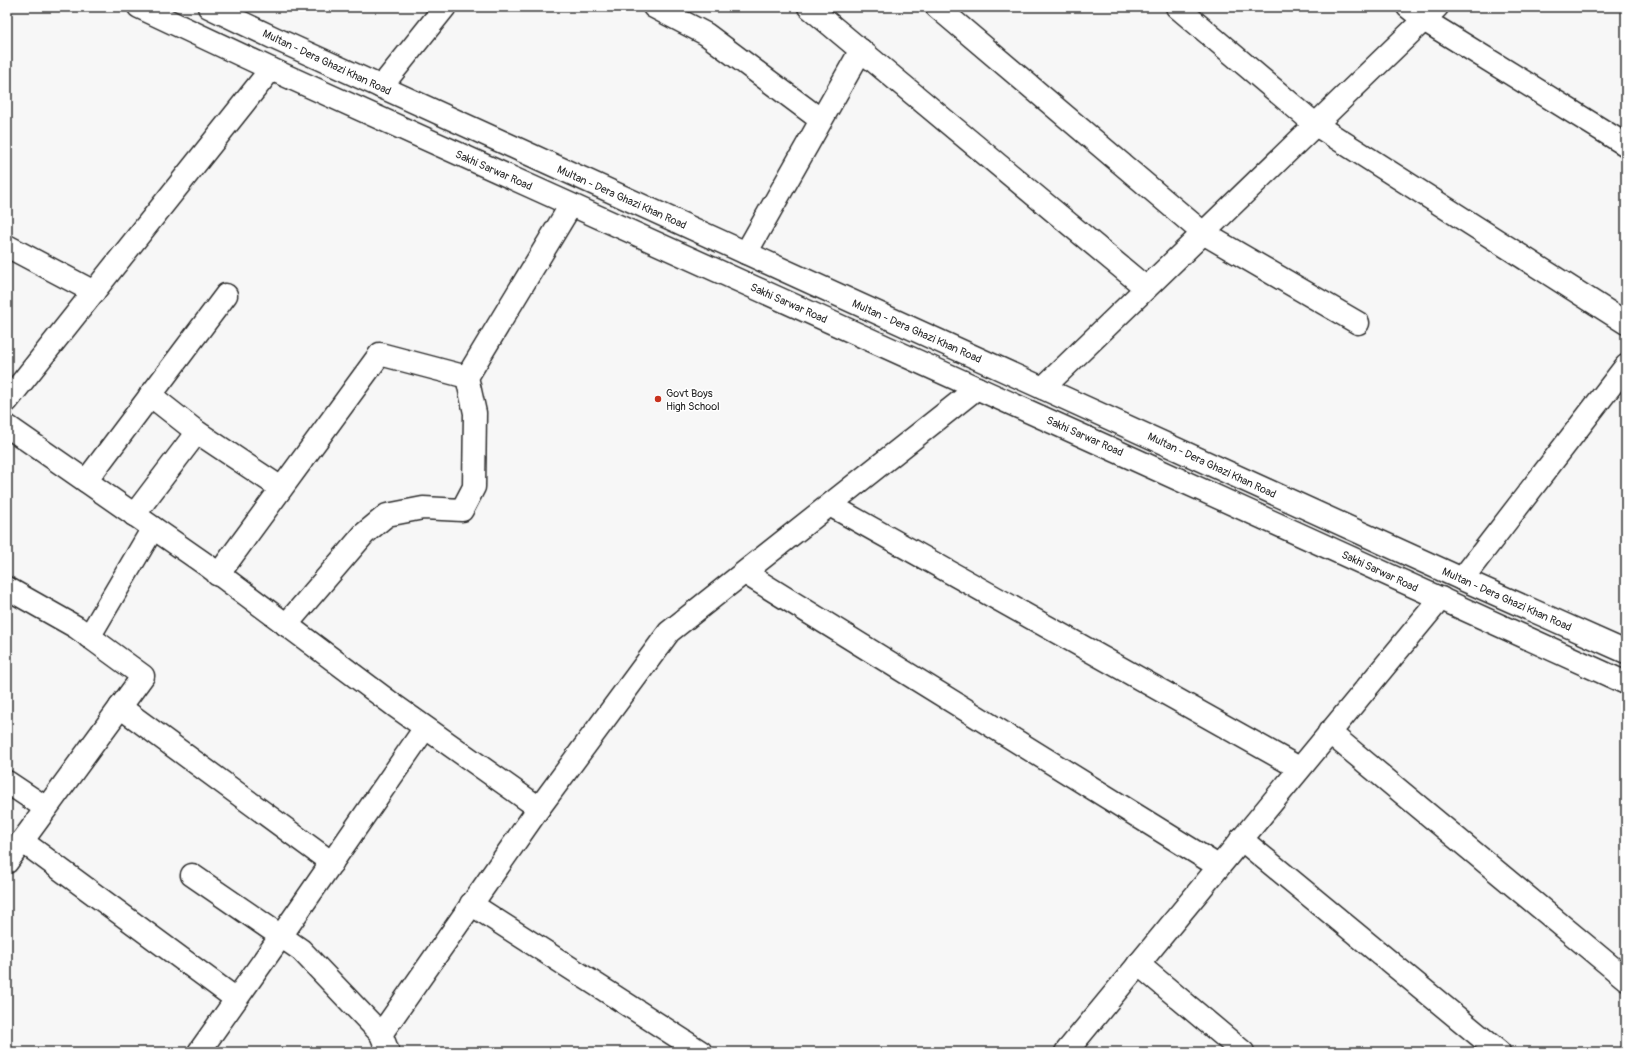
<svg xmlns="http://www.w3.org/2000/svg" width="1633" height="1059" viewBox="0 0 1633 1059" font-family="Pangolin,sans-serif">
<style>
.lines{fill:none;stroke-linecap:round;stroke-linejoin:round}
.minor-casing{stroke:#2b2b2b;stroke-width:25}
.highway-casing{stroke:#2b2b2b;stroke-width:25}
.minor{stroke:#fff;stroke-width:22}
.highway{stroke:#fff;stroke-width:22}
.poi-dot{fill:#c8321e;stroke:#fff;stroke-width:1.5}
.labels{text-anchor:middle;stroke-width:3;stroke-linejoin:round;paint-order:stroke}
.street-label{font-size:11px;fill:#2b2b2b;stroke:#fff}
.poi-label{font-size:11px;fill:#2b2b2b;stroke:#fff;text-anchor:start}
</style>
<rect width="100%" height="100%" fill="#f7f7f7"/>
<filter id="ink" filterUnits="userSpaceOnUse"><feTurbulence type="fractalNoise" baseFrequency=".025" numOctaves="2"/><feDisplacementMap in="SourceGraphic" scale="8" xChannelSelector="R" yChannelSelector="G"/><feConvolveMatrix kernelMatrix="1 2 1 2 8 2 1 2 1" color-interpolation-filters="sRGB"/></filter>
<g filter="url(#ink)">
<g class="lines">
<defs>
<g id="minor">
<polyline points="654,7 706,34 821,120"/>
<polyline points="809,7 1146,288"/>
<polyline points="937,7 1203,233 1358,323"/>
<polyline points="1177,7 1316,125 1626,323"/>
<polyline points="1408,7 1424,20 1626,145"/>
<polyline points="381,87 445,7"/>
<polyline points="7,246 94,292"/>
<polyline points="746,253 861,50"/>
<polyline points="1043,388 1437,7"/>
<polyline points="150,395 197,432 281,488"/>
<polyline points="7,401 271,69"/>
<polyline points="7,426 208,566 395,706 539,808"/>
<polyline points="86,481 226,295"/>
<polyline points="830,505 1299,768"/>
<polyline points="134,515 197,432"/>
<polyline points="745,573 1218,866"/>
<polyline points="218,575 380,354 467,377"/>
<polyline points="1462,579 1626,366"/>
<polyline points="7,588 76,627 143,676 7,862"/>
<polyline points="286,625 364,534 387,515 423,508 462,510 474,487 475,413 467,377 571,205"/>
<polyline points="89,637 153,528"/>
<polyline points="120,707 332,863"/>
<polyline points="1329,732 1626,979"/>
<polyline points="7,782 46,808"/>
<polyline points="1241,839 1499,1052"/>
<polyline points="22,841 236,999"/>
<polyline points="192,875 301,950 381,1034 388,1052"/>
<polyline points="471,904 701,1052"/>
<polyline points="1138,964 1243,1052"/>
<polyline points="381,1034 539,808 669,632 977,388"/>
<polyline points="199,1052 281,936 425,728"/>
<polyline points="1066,1052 1441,598"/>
</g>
<g id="highway">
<polyline points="139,7 271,69 1136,460 1626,683"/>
<polyline points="209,7 274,38 1462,579 1626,652"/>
</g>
</defs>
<!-- minor casing -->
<use href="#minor" class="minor-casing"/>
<!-- highway casing -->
<use href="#highway" class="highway-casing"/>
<!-- minor -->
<use href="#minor" class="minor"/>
<!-- highway -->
<use href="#highway" class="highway"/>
</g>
</g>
<!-- markers -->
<circle class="poi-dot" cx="658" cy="399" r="4"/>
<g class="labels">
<!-- street labels -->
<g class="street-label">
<text transform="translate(327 62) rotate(25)" y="4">Multan - Dera Ghazi Khan Road</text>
<text transform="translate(494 170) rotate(24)" y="4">Sakhi Sarwar Road</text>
<text transform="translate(622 197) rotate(24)" y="4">Multan - Dera Ghazi Khan Road</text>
<text transform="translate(789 303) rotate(24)" y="4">Sakhi Sarwar Road</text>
<text transform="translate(917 331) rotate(24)" y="4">Multan - Dera Ghazi Khan Road</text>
<text transform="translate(1085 436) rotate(24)" y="4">Sakhi Sarwar Road</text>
<text transform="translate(1212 465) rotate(25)" y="4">Multan - Dera Ghazi Khan Road</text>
<text transform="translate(1380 571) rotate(25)" y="4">Sakhi Sarwar Road</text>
<text transform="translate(1507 599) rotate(24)" y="4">Multan - Dera Ghazi Khan Road</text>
</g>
<!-- poi labels -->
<g class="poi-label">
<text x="666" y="397">Govt Boys<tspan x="666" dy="13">High School</tspan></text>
</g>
</g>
<!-- margin -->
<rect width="1633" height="1059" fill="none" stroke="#fff" stroke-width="24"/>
<rect x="12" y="12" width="1609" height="1035" fill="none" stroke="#2b2b2b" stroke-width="1.5" filter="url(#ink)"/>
</svg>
